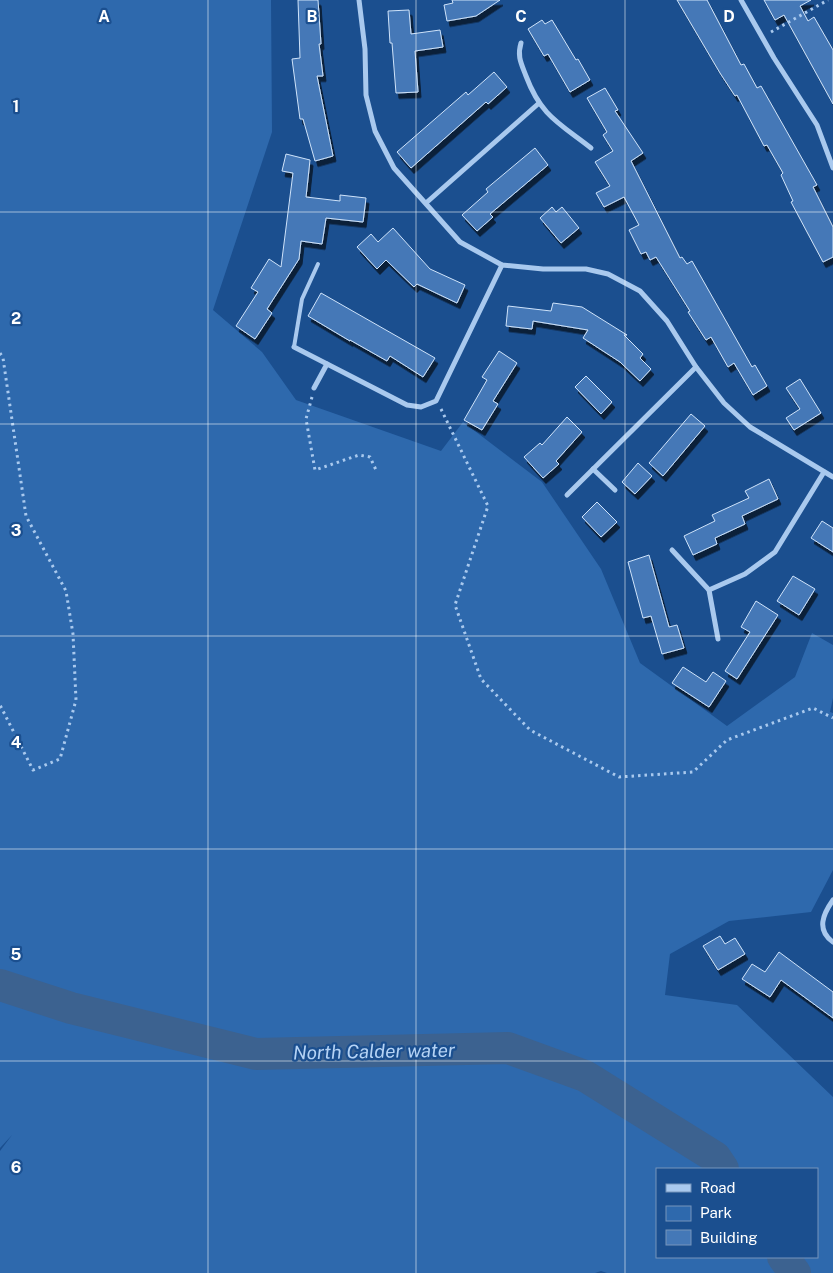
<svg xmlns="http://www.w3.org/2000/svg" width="833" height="1273" viewBox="0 0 833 1273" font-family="'Public Sans',sans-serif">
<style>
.green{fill:#2e69ad;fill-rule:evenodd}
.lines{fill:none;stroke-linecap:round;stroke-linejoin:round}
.river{stroke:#3c6290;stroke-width:32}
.building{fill:#4478b7;stroke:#cfe3fa;filter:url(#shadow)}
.path{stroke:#a9c9ee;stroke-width:3;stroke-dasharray:2.5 4;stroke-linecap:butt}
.lane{stroke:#a9c9ee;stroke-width:4}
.street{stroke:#a9c9ee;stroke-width:5}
.grid{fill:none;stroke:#fff;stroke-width:1;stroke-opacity:0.55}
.labels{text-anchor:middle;stroke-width:4.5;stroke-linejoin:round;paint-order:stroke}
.water-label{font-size:19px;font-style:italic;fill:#b5d3f5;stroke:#1b4f8f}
.grid-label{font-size:16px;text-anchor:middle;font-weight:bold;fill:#fff;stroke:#1b4f8f;stroke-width:4.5;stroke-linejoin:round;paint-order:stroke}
</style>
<defs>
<filter id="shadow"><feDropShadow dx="3" dy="5.5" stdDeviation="0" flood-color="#0009"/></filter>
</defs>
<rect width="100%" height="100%" fill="#1b4f8f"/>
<!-- green -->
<path class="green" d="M0,0H271L272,132L213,310L262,352L296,400L441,451L463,422L542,482L601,569L640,663L727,726L795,677L812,633L833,645V698L830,712L833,713V870L811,912L729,921L670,954L665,995L737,1005L833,1097V1273H607L601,1271L595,1273H0V1151L12,1135L0,1148ZM657,1169H817V1257H657Z"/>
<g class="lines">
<!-- river -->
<g class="river">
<polyline points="0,985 71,1008 256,1054 508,1048 585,1076 715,1157 723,1169"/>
<polyline points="783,1257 795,1273"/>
</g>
</g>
<!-- building -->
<g class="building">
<polygon points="298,0 318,0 321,44 319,44 323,76 317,76 333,156 315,161 303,119 300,119 292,59 300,58"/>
<polygon points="452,0 500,0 476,16 447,21 444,5 453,3"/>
<polygon points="677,0 707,0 741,65 744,64 757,88 761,86 817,185 813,187 833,227 833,257 823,262 791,202 793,201 781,175 783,173 767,145 764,146 737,95 735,96 720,73"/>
<polygon points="764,0 811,0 800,6 808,21 814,17 833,50 833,104 784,15 775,20"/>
<polygon points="409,10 411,34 440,30 443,47 415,51 418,92 396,93 392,43 390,43 388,11"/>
<polygon points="542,20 545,24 552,20 576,60 578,59 590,80 570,92 548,54 544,56 528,29"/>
<polygon points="494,72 507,87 488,104 486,102 411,168 397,152 466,92 468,95"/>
<polygon points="605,88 618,110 615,111 643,153 631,161 680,258 682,257 687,264 692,261 752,367 755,365 767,386 753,395 734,363 728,367 711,337 706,340 688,312 690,311 656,257 650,260 646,252 641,254 629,230 639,225 624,197 604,207 596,193 610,186 595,162 613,151 603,135 607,132 587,98"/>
<polygon points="535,148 548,165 490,214 493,217 477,231 462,215 488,192 486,189"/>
<polygon points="286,154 310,160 306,197 340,201 340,195 366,198 363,222 326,218 322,244 301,241 299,259 267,309 272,313 255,339 236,326 258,292 251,288 269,259 281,267 293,173 282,171"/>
<polygon points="552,207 556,212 562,207 579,228 561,243 540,218"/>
<polygon points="393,228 430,269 465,285 457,303 417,284 414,287 386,260 377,269 357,247 371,234 378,242"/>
<polygon points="321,293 435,358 423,377 390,356 387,361 350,340 350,341 308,316"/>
<polygon points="553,303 582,307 627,335 624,335 643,354 640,358 651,369 640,381 620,362 583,338 588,330 533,321 532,329 506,326 508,306 551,311"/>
<polygon points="499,351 517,363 493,401 498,404 482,430 464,420 487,380 482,377"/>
<polygon points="586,376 612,402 601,414 575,387"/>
<polygon points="800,379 821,413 794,430 786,418 800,409 786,388"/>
<polygon points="691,414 705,426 663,476 649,463"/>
<polygon points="567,417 582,432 556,461 559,464 543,478 524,457 540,443 542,445"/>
<polygon points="638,463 652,476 635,494 622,482"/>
<polygon points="769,479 778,499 742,516 745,524 715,538 717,544 693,555 684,536 715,521 712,515 749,498 745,491"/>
<polygon points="597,502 617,522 601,537 582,517"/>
<polygon points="822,521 833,528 833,552 811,538"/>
<polygon points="649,555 669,627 677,625 684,648 662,654 651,616 643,618 628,562"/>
<polygon points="793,576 815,589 799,615 777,601"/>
<polygon points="756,601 778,615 737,679 725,671 750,632 741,627"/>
<polygon points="683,667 706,682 713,672 726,681 709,707 672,683"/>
<polygon points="720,936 725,944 735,938 745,954 718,970 703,946"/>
<polygon points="779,952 833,992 833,1018 781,980 770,997 742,979 752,964 765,972"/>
</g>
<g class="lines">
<!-- path -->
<g class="path">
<polyline points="771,32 828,0"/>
<polyline points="0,353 3,358 26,516 66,591 73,634 76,700 60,759 33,770 0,705"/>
<polyline points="312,397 306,419 315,470 359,455 370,457 376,470"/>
<polyline points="441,409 488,506 455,605 481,679 530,730 619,777 693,772 727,740 813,708 833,718"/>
</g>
<!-- lane -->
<polyline class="lane" points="294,347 302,299 318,264"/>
<!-- street -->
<g class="street">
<polyline points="359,0 365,49 366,95 375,131 394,168 460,242 502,265 543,269 586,269 608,274 640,291 667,321 696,367 724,403 750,427 833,477"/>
<polyline points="741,0 774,58 817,125 833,168"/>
<path d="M521,43C517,56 521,63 526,76C541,116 559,123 591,148"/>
<polyline points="426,203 538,104"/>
<polyline points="294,347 407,405 421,407 436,401 502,265"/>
<polyline points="314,388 327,364"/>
<polyline points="593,469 615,490"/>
<polyline points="567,495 696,367"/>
<polyline points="672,550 709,590 718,639"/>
<polyline points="709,590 745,574 775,552 824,472"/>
<path d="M833,900C823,914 816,930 833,942"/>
</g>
</g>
<!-- grid -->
<path class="grid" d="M208,0V1273M416,0V1273M625,0V1273M0,212H833M0,424H833M0,636H833M0,849H833M0,1061H833"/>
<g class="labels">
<!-- water labels -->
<g class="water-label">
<text transform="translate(374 1051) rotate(-1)" y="7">North Calder water</text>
</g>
</g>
<g class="grid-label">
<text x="104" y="22">A</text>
<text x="312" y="22">B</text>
<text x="521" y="22">C</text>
<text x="729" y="22">D</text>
<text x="16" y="112">1</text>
<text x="16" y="324">2</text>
<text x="16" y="536">3</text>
<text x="16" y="748">4</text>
<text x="16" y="960">5</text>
<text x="16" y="1173">6</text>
</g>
<!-- legend -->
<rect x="656" y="1168" width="162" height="90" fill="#1b4f8f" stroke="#7695bc"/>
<rect x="666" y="1184" width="25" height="8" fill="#a9c9ee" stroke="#7695bc"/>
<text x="700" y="1193" font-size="15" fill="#ffffff">Road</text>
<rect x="666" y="1206" width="25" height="15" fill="#2e69ad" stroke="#7695bc"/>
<text x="700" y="1218" font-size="15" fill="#ffffff">Park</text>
<rect x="666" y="1230" width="25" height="15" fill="#4478b7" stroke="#7695bc"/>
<text x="700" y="1243" font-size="15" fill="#ffffff">Building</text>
</svg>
